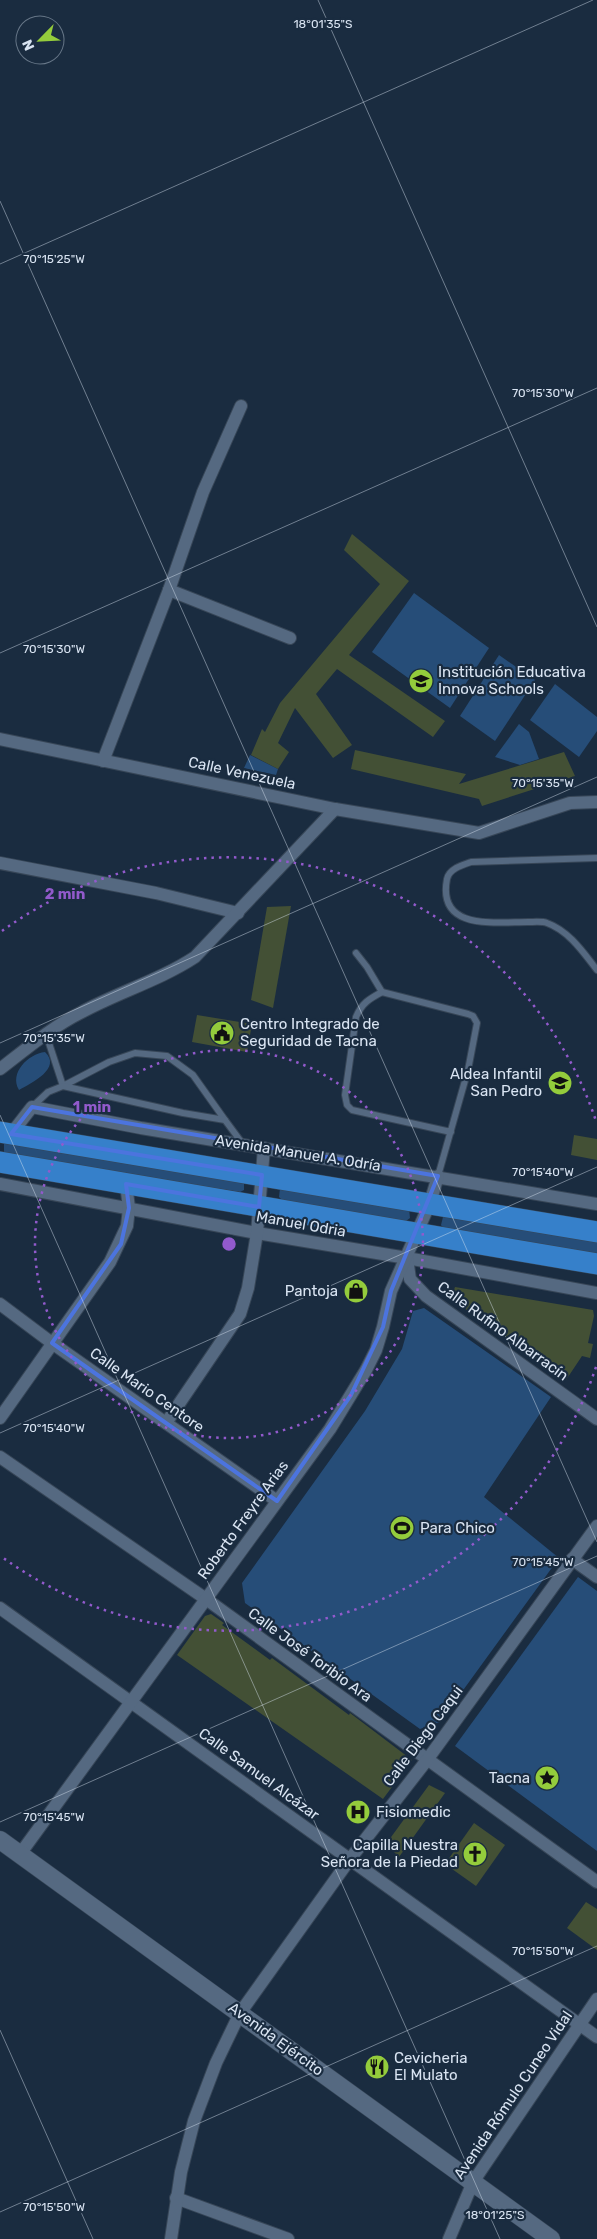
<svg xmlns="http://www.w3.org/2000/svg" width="597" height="2239" viewBox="0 0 597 2239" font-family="Rubik,sans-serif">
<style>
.green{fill:#264d78}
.building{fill:#435035}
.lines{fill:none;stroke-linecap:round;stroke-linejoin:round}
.service-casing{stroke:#374657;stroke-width:8}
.minor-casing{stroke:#374657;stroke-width:14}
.secondary-casing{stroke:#374657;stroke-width:19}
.trunk-casing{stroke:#374657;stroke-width:22}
.service{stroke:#556981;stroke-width:6}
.minor{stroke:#556981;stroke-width:12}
.secondary{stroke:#556981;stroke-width:18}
.trunk{stroke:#3680ca;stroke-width:21}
.marked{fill:none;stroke:#4c74de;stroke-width:4;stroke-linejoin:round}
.ticks{fill:none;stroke:#d9e4f2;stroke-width:1;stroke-opacity:0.45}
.ring{fill:none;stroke:#925acc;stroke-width:2.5;stroke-dasharray:2.5 5}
.labels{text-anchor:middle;stroke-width:4.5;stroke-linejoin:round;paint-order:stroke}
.poi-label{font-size:15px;fill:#d9e4f2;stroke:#1a2c40;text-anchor:start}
.street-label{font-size:15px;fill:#d9e4f2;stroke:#1a2c40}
.ticks-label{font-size:12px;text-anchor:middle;fill:#d9e4f2;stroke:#1a2c40;stroke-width:4.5;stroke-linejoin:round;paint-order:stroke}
.centre{fill:#925acc;stroke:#1a2c40;stroke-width:2.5}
.ring-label{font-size:15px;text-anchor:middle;font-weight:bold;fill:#925acc;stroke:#1a2c40;stroke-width:4.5;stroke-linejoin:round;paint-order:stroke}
</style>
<rect width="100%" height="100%" fill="#1a2c40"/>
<!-- green -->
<g class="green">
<polygon points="414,593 489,648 450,708 372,652"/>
<polygon points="499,655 535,680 495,741 460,716"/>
<polygon points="555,684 597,717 597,731 579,757 530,720"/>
<polygon points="519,724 529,732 539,759 520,765 495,757"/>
<polygon points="250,755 278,769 276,775 244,768"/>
<path d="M45,1052C62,1068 32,1083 19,1090C9,1073 28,1054 45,1052Z"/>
<polygon points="11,1141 244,1179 244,1190 240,1192 4,1155 4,1144"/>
<polygon points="280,1188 409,1209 410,1218 406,1221 282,1200 279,1197"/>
<polygon points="448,1213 597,1239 597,1256 445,1231 441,1225 443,1217"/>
<polygon points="424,1308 551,1397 484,1497 559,1558 440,1722 420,1729 245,1603 242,1583 365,1411 402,1349 413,1311"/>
<polygon points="578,1577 597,1591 597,1851 455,1746"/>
</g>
<!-- building -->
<g class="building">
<polygon points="352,534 409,581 349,655 445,721 433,737 337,669 316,694 352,745 333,758 295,708 278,743 289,752 278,769 251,755 262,729 265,732 280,703 380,584 344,550"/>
<polygon points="355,750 466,774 459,784 564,752 575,776 482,806 479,799 351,769"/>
<polygon points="291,906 273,1008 251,1000 267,907"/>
<polygon points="197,1015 252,1024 247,1052 192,1042"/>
<polygon points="574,1135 597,1139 597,1160 571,1155"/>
<polygon points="455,1287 593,1310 594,1316 588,1343 593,1344 590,1358 582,1356 566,1380 451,1299"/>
<polygon points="211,1614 224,1623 222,1625 270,1660 272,1658 349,1715 350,1713 412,1760 383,1799 177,1655 205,1616"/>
<polygon points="429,1785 445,1793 399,1857 386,1844"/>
<polygon points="474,1823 505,1845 476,1886 445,1864"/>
<polygon points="586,1902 597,1909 597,1950 567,1928"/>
</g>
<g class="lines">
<defs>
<g id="service">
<path d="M597,858L471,862C462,865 449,869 447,879C437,931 495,922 528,922C534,922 542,921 547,923C569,931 583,952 597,970"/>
<polyline points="356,953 367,967 382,992"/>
<polyline points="46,1034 63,1086 109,1062 135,1053 167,1056 193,1075 225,1120"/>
<polyline points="32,1107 48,1092 63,1086 183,1113 225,1120 242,1143"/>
<path d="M438,1176L468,1070L477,1023L473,1016L468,1014L382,992C369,999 362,1003 356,1017L345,1095L347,1105L352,1110L451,1132"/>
</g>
<g id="minor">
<polyline points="169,590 290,638"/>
<polyline points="0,739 335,809 479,833 570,803 597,802"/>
<polyline points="103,761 169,590 203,492 241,406"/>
<polyline points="0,863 156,893 238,913"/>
<path d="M0,1069C26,1049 52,1027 82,1012C119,992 160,980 195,957L335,809"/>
<polyline points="11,1134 32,1107 141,1128 597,1204"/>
<polyline points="0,1184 257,1233 407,1258 597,1293"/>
<polyline points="407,1258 410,1279 426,1296 597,1419"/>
<polyline points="0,1304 52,1343 277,1501"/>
<polyline points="0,1418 110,1262 127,1226 129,1208 126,1184"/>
<polyline points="166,1423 240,1314 248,1288 257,1233 264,1148"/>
<polyline points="0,1457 206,1599 597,1882"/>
<polyline points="572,1559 597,1577"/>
<polyline points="0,1608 597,2037"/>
<polyline points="20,1854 330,1429 366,1370 376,1350 383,1327 391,1291 430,1203 438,1176"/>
<polyline points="176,2198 288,2239"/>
<polyline points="171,2239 181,2172 194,2121 216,2063 240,2013 350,1859 427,1760 597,1526"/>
<polyline points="449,2239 473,2182 597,1999"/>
</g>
<polyline id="secondary" points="0,1840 551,2239"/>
<g id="trunk">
<polyline points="0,1132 597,1232"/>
<polyline points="0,1162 597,1264"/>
</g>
</defs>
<!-- service casing -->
<use href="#service" class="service-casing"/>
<!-- minor casing -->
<use href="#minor" class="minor-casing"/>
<!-- secondary casing -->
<use href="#secondary" class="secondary-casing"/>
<!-- trunk casing -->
<use href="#trunk" class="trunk-casing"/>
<!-- service -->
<use href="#service" class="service"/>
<!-- minor -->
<use href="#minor" class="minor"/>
<!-- secondary -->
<use href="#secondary" class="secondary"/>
<!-- trunk -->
<use href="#trunk" class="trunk"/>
</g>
<!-- marked area -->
<path class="marked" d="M32,1107L438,1176L391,1291L383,1327L351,1395L277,1501L52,1343L121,1244L129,1208L126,1184L259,1207L262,1175L11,1134Z"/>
<!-- ticks -->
<path class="ticks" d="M318,0L597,627M0,201L597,1542M0,264L593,0M0,653L597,388M0,1043L597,777M0,1115L500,2239M0,1433L597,1167M0,1822L597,1556M0,2030L93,2239M0,2212L597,1946"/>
<!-- distance rings -->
<g class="ring">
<circle cx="229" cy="1244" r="194"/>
<path d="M596 1367A387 387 0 0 1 2 1557M2 931A387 387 0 0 1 596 1121"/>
</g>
<!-- icons -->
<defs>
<symbol id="school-disc" viewBox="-11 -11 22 22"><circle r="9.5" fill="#94cc3c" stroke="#1a2c40"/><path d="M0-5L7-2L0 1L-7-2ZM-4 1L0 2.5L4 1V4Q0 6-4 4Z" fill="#111"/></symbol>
<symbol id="civic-disc" viewBox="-11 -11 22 22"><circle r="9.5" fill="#94cc3c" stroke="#1a2c40"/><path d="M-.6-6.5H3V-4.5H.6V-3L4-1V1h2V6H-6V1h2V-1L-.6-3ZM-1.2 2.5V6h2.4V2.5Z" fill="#111"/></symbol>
<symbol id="shop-disc" viewBox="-11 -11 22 22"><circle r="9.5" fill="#94cc3c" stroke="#1a2c40"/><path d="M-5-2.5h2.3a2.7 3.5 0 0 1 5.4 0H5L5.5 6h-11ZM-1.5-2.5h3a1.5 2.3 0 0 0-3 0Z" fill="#111"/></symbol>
<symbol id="stadium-disc" viewBox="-11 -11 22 22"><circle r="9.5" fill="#94cc3c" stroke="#1a2c40"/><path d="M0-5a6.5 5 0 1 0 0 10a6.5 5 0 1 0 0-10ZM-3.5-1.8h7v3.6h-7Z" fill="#111"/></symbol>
<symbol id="sight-disc" viewBox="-11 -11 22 22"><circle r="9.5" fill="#94cc3c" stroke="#1a2c40"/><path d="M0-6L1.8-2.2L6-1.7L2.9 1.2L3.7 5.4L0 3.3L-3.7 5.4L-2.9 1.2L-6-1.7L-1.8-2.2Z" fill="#111"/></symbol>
<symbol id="hospital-disc" viewBox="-11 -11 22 22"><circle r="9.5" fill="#94cc3c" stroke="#1a2c40"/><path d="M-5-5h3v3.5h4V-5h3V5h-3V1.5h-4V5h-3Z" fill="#111"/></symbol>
<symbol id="church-disc" viewBox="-11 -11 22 22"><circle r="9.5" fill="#94cc3c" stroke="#1a2c40"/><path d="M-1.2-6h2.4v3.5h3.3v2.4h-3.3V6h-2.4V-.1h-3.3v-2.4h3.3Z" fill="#111"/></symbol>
<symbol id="restaurant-disc" viewBox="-11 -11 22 22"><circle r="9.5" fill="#94cc3c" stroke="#1a2c40"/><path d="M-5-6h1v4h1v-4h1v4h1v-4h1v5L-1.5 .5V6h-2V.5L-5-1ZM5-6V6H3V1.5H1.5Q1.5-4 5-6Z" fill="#111"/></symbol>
</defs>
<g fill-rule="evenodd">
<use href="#school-disc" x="407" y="667" width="28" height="28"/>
<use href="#civic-disc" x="208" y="1019" width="28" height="28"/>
<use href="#school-disc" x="546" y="1069" width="28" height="28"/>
<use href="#shop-disc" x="342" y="1277" width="28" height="28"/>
<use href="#stadium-disc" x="388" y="1514" width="28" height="28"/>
<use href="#sight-disc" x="533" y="1764" width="28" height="28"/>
<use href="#hospital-disc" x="344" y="1798" width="28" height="28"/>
<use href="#church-disc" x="461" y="1840" width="28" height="28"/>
<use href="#restaurant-disc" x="363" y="2053" width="28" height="28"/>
</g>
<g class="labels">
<!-- poi labels -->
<g class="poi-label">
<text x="438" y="677">Institución Educativa<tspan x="438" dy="17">Innova Schools</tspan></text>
<text x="240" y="1029">Centro Integrado de<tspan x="240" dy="17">Seguridad de Tacna</tspan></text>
<text x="542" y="1079" text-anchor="end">Aldea Infantil<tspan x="542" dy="17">San Pedro</tspan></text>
<text x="338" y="1296" text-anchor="end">Pantoja</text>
<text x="420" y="1533">Para Chico</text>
<text x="530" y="1783" text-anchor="end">Tacna</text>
<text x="376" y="1817">Fisiomedic</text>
<text x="458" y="1850" text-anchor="end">Capilla Nuestra<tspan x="458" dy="17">Señora de la Piedad</tspan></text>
<text x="394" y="2063">Cevicheria<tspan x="394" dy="17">El Mulato</tspan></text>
</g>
<!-- street labels -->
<g class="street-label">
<text transform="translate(242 773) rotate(12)" y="5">Calle Venezuela</text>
<text transform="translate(298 1153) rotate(9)" y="5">Avenida Manuel A. Odría</text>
<text transform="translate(301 1224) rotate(10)" y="5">Manuel Odria</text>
<text transform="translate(503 1331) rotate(36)" y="5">Calle Rufino Albarracín</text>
<text transform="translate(147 1390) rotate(35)" y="5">Calle Mario Centore</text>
<text transform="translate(243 1520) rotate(-54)" y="5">Roberto Freyre Arias</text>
<text transform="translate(310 1655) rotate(36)" y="5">Calle José Toribio Ara</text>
<text transform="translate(423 1736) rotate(-53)" y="5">Calle Diego Caqui</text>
<text transform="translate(259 1774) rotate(36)" y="5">Calle Samuel Alcázar</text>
<text transform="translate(276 2039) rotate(36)" y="5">Avenida Ejército</text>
<text transform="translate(513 2095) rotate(-56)" y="5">Avenida Rómulo Cuneo Vidal</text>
</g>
</g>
<g class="ticks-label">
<text x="323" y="28">18°01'35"S</text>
<text x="54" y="263">70°15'25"W</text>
<text x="543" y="397">70°15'30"W</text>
<text x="54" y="653">70°15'30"W</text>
<text x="543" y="787">70°15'35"W</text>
<text x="54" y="1042">70°15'35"W</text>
<text x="543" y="1176">70°15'40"W</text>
<text x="54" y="1432">70°15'40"W</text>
<text x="543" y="1566">70°15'45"W</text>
<text x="54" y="1821">70°15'45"W</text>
<text x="543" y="1955">70°15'50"W</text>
<text x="54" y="2211">70°15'50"W</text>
<text x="495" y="2219">18°01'25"S</text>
</g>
<circle cx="229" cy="1244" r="8" class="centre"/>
<g class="ring-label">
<text x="65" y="899">2 min</text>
<text x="92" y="1112">1 min</text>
</g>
<!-- north arrow -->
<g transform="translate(40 40) rotate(246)"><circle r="24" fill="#1a2c40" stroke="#667687"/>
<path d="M0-4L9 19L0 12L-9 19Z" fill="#94cc3c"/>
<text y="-8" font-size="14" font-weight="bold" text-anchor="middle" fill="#d9e4f2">N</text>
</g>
</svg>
